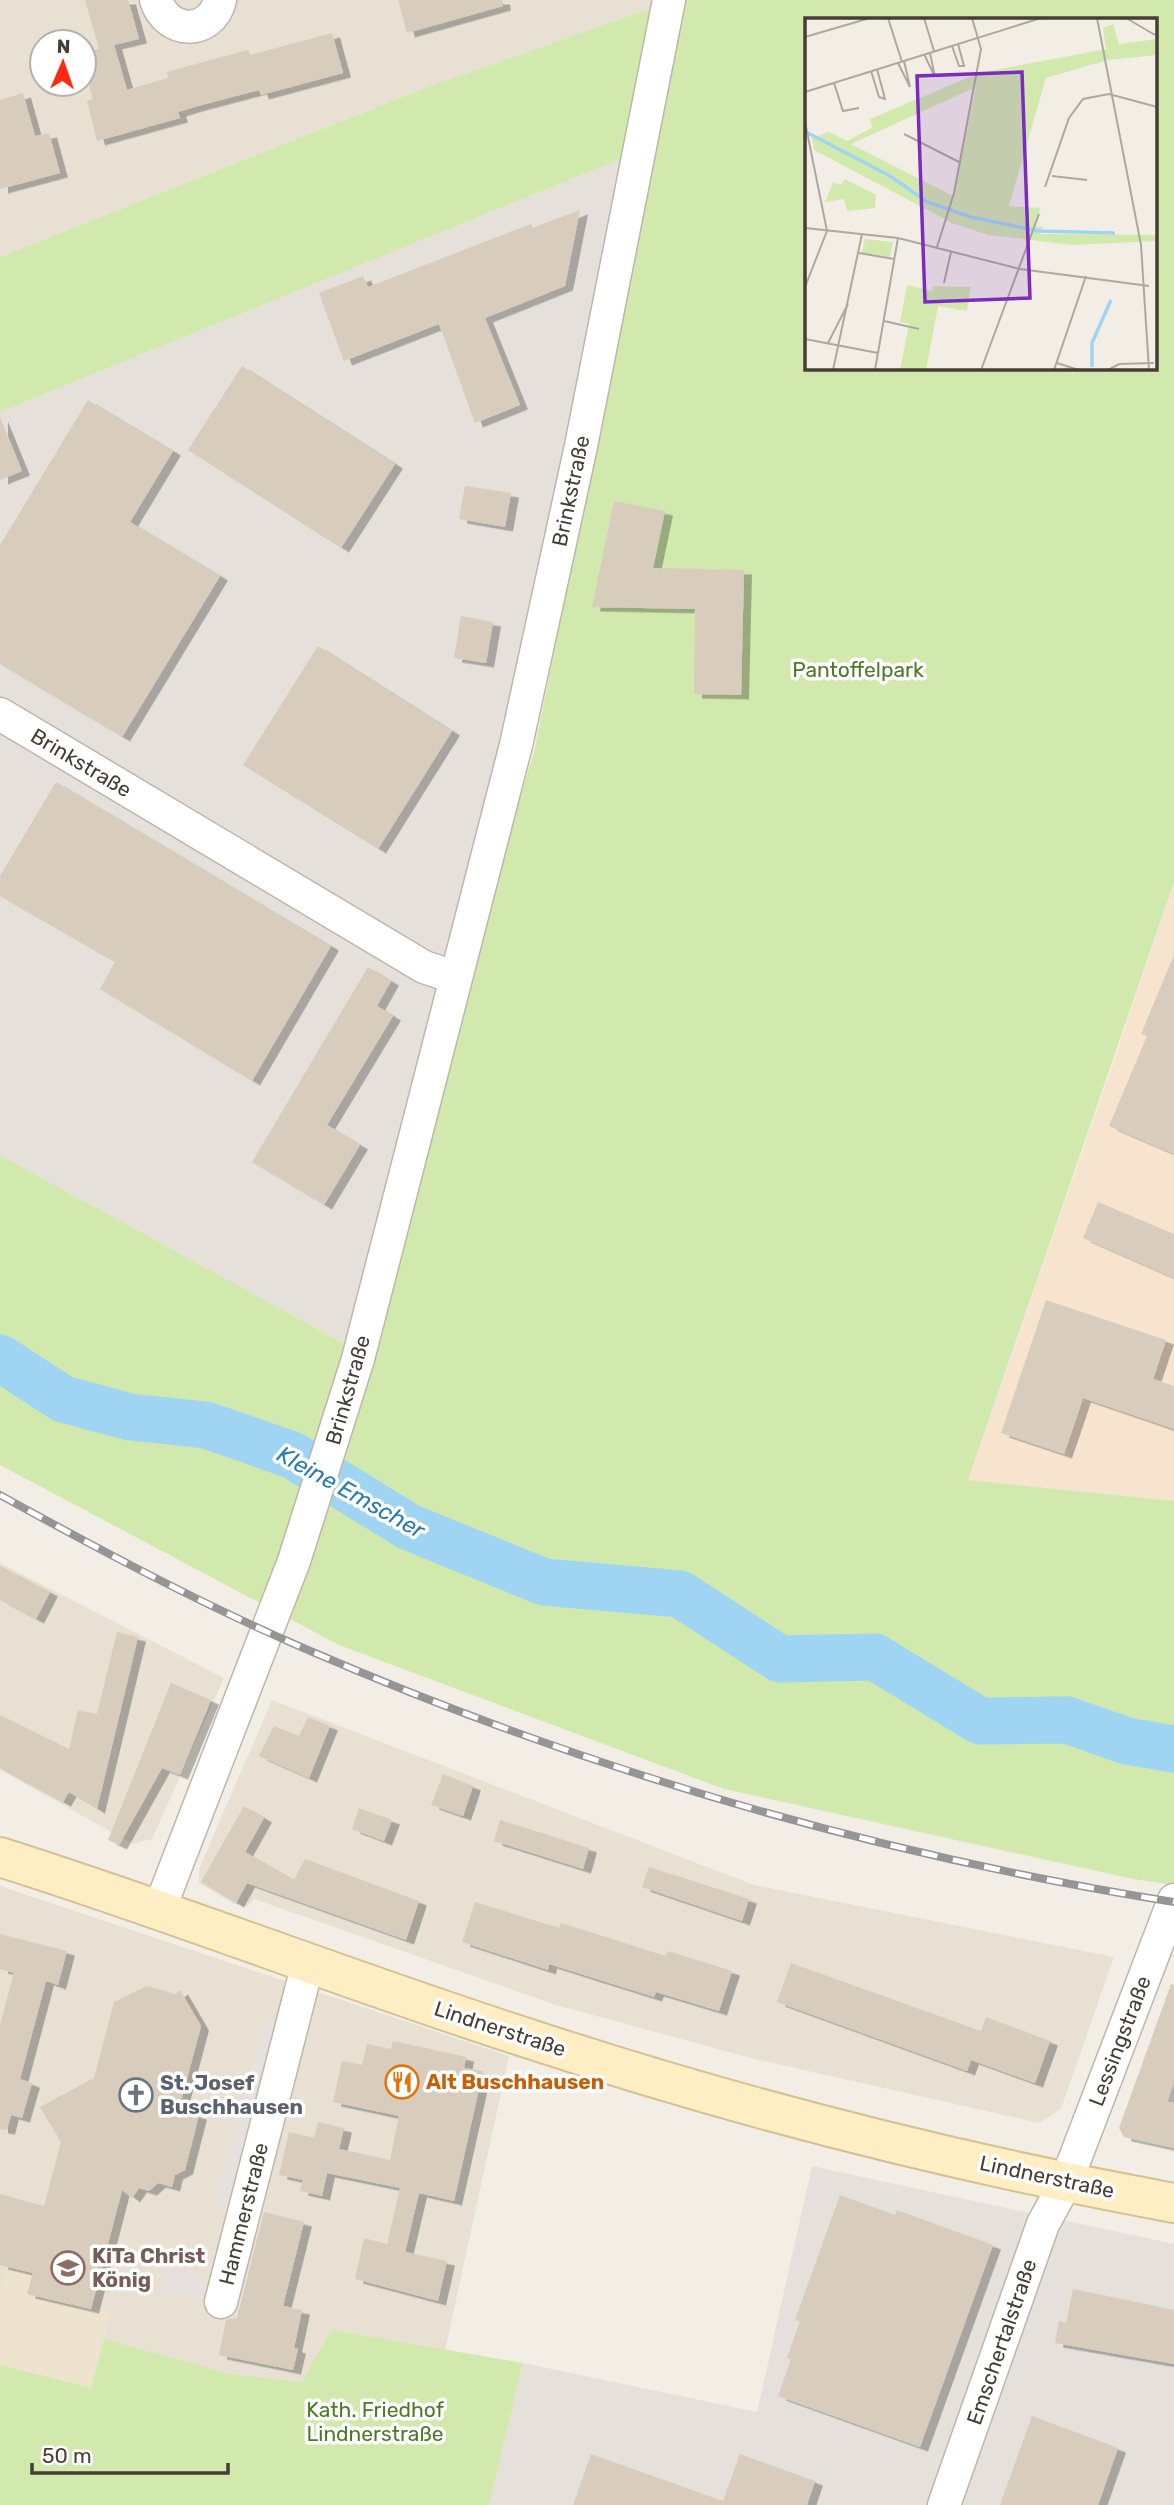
<svg xmlns="http://www.w3.org/2000/svg" width="1174" height="2505" viewBox="0 0 1174 2505" font-family="Rubik,sans-serif">
<style>
.residential{fill:#e7e0d3;fill-rule:evenodd}
.commercial{fill:#f6e4cf}
.industrial{fill:#e5e0da}
.education{fill:#ede3ce}
.green{fill:#d1e9ac;fill-rule:evenodd}
.parking{fill:#e4e1de}
.lines{fill:none;stroke-linecap:round;stroke-linejoin:round}
.river{stroke:#9fd5f3;stroke-width:47}
.building{fill:#d8ccbd;filter:url(#shadow)}
.street-casing{stroke:#bfb6a8;stroke-width:35}
.secondary-casing{stroke:#d5c193;stroke-width:42}
.street{stroke:#fff;stroke-width:32}
.secondary{stroke:#ffeec4;stroke-width:38}
.rail-casing{stroke:#959595;stroke-width:8}
.rail{stroke:#fff;stroke-width:5;stroke-dasharray:16;stroke-linecap:butt}
.labels{text-anchor:middle;stroke-width:7;stroke-linejoin:round;paint-order:stroke}
.street-label{font-size:21px;fill:#463e35;stroke:#fff}
.park-label{font-size:21px;fill:#4a7a26;stroke:#fff}
.food-label{font-size:21px;font-weight:bold;fill:#c56008;stroke:#fff;text-anchor:start}
.worship-label{font-size:21px;font-weight:bold;fill:#5b616d;stroke:#fff;text-anchor:start}
.education-label{font-size:21px;font-weight:bold;fill:#785e54;stroke:#fff;text-anchor:start}
.water-label{font-size:23px;font-style:italic;fill:#297cae;stroke:#fff}
.inset-river{fill:none;stroke:#9fd5f3;stroke-width:3.5}
.inset-road{fill:none;stroke:#aea89f;stroke-width:2}
.view{fill:#7b2cbf;fill-opacity:0.15;stroke:#7b2cbf;stroke-width:3.5}
.inset-edge{fill:none;stroke:#463e35;stroke-width:3.5}
</style>
<defs>
<filter id="shadow"><feDropShadow dx="8" dy="4.5" stdDeviation="0" flood-color="#0004"/></filter>
</defs>
<rect width="100%" height="100%" fill="#f3eee5"/>
<!-- residential -->
<g class="residential">
<path d="M0,0H675L433,85L0,257ZM42,42H84V84H42Z"/>
<polygon points="0,1563 224,1678 152,1839 133,1844 0,1770"/>
<polygon points="272,1700 754,1885 1114,1957 1061,2109 1039,2123 751,2058 556,2005 254,1899 247,1907 234,1904 199,1883 199,1869"/>
<polygon points="0,1886 509,2056 445,2351 331,2330 303,2382 231,2374 104,2339 91,2388 0,2365"/>
</g>
<!-- commercial -->
<polygon class="commercial" points="1174,882 1174,1501 968,1480 1111,1070"/>
<!-- industrial -->
<g class="industrial">
<polygon points="642,147 629,213 354,1349 0,1155 0,412 618,160"/>
<polygon points="812,2166 1174,2244 1174,2505 489,2505 523,2363 757,2412"/>
</g>
<!-- education -->
<polygon class="education" points="50,2212 112,2228 91,2309 110,2314 91,2388 0,2365 0,2293 14,2240"/>
<!-- green -->
<g class="green">
<path d="M675,0H1174V882L968,1480L1174,1501V1885L1133,1879L724,1789L339,1645L0,1465V1155L354,1349L534,752L647,192L653,142L618,160L0,412V257L433,85ZM806,19H1155V368H806Z"/>
<polygon points="331,2330 523,2363 489,2505 0,2505 0,2365 91,2388 104,2339 231,2374 302,2382"/>
</g>
<!-- parking -->
<g class="parking">
<polygon points="265,2020 284,2025 236,2200 215,2205"/>
<polygon points="168,2269 206,2279 200,2300 162,2289"/>
</g>
<g class="lines">
<!-- river -->
<polyline class="river" points="0,1358 63,1399 130,1417 206,1425 292,1455 409,1527 544,1582 680,1594 780,1659 875,1657 980,1721 1067,1720 1127,1741 1174,1749"/>
</g>
<!-- building -->
<g class="building">
<polygon points="85,0 128,0 139,39 114,45 127,90 168,78 167,72 229,55 248,50 250,55 332,33 343,73 261,95 259,90 198,106 178,112 180,118 97,141 87,101 93,99 84,66 84,53 99,49"/>
<polygon points="398,0 502,0 503,6 407,33"/>
<polygon points="23,93 35,136 49,133 60,173 0,189 0,100"/>
<polygon points="580,210 565,286 485,318 520,405 475,423 439,324 344,361 319,293 363,276 368,287 531,224 532,228"/>
<polygon points="242,366 395,464 341,548 188,450"/>
<polygon points="88,400 173,451 130,522 220,576 122,737 0,664 0,545"/>
<polygon points="0,417 22,471 0,480"/>
<polygon points="465,486 511,493 505,527 459,519"/>
<polygon points="614,501 665,511 653,568 744,570 741,695 694,694 695,609 592,607"/>
<polygon points="461,616 493,622 486,663 454,658"/>
<polygon points="318,646 452,731 378,849 243,765"/>
<polygon points="56,782 331,946 252,1081 100,989 115,962 0,896 0,876"/>
<polygon points="1174,955 1174,1154 1109,1126 1147,1036 1141,1034"/>
<polygon points="368,967 391,981 377,1006 393,1016 327,1125 360,1145 324,1205 252,1162"/>
<polygon points="1098,1202 1174,1234 1174,1278 1083,1238"/>
<polygon points="1046,1300 1166,1340 1153,1379 1174,1386 1174,1429 1083,1398 1064,1454 1001,1433"/>
<polygon points="0,1566 50,1592 36,1619 0,1600"/>
<polygon points="117,1632 138,1637 97,1809 69,1792 63,1802 0,1768 0,1715 69,1749 78,1710 97,1714"/>
<polygon points="171,1683 211,1700 180,1775 162,1768 119,1845 108,1840"/>
<polygon points="308,1717 330,1726 309,1778 259,1756 274,1726 299,1736"/>
<polygon points="443,1774 473,1786 463,1816 431,1805"/>
<polygon points="244,1806 264,1818 245,1852 294,1880 305,1859 419,1901 406,1940 247,1883 236,1903 201,1882"/>
<polygon points="359,1808 392,1820 384,1841 352,1829"/>
<polygon points="500,1820 589,1848 583,1869 494,1841"/>
<polygon points="649,1867 749,1899 742,1921 642,1887"/>
<polygon points="475,1902 559,1928 561,1923 666,1956 668,1951 732,1971 719,2011 656,1992 654,1997 549,1964 548,1970 462,1942"/>
<polygon points="0,1934 67,1951 58,1985 46,1981 20,2079 32,2083 22,2118 11,2115 7,2130 0,2129 0,2025 14,1973 0,1969"/>
<polygon points="791,1963 981,2031 986,2017 1050,2041 1035,2083 971,2060 967,2071 777,2002"/>
<polygon points="1171,1984 1174,1985 1174,2082 1167,2102 1174,2103 1174,2148 1124,2137 1119,2128"/>
<polygon points="147,1986 175,1994 180,1990 201,2026 179,2109 199,2115 185,2170 175,2175 172,2187 158,2183 149,2191 139,2188 132,2198 122,2190 91,2309 27,2294 33,2273 0,2265 0,2194 44,2206 61,2142 40,2107 94,2078 114,2002"/>
<polygon points="393,2041 466,2057 464,2068 483,2071 454,2201 419,2193 406,2248 406,2252 447,2261 438,2301 355,2279 364,2238 387,2244 400,2188 327,2173 322,2196 300,2191 303,2180 279,2175 289,2132 314,2138 318,2122 344,2128 339,2149 390,2160 399,2116 333,2102 342,2061 362,2065 367,2044 391,2049"/>
<polygon points="840,2195 895,2215 897,2210 993,2245 920,2447 778,2396 791,2359 787,2358 800,2321 795,2320"/>
<polygon points="264,2212 304,2222 283,2306 302,2310 294,2348 298,2349 293,2370 219,2355 226,2320 237,2318"/>
<polygon points="1073,2289 1174,2310 1174,2364 1055,2343 1059,2321 1066,2323"/>
<polygon points="1032,2416 1118,2448 1098,2505 1000,2505"/>
<polygon points="591,2454 723,2501 740,2454 815,2481 807,2505 573,2505"/>
</g>
<g class="lines">
<defs>
<g id="street">
<path d="M156,0C167,35 211,36 220,0"/>
<polyline points="0,714 424,967 454,977"/>
<polyline points="159,1910 294,1561 358,1359 516,745 581,446 669,0"/>
<polyline points="221,2302 308,1963"/>
<polyline points="944,2505 1043,2224 1066,2182 1174,1900"/>
</g>
<path id="secondary" d="M0,1857C178,1913 352,1982 530,2039C740,2108 956,2163 1174,2203"/>
</defs>
<!-- street casing -->
<use href="#street" class="street-casing"/>
<!-- secondary casing -->
<use href="#secondary" class="secondary-casing"/>
<!-- street -->
<use href="#street" class="street"/>
<!-- secondary -->
<use href="#secondary" class="secondary"/>
<defs>
<path id="rail" d="M0,1495C100,1550 203,1605 308,1650C584,1769 877,1855 1174,1902"/>
</defs>
<!-- rail casing -->
<use href="#rail" class="rail-casing"/>
<!-- rail -->
<use href="#rail" class="rail"/>
</g>
<!-- icons -->
<defs>
<symbol id="restaurant-ring" viewBox="-11 -11 22 22"><circle r="9.5" fill="#fff" stroke="#e8710a" stroke-width="1.5"/><path d="M-5-6h1v4h1v-4h1v4h1v-4h1v5L-1.5 .5V6h-2V.5L-5-1ZM5-6V6H3V1.5H1.5Q1.5-4 5-6Z" fill="#e8710a"/></symbol>
<symbol id="church-ring" viewBox="-11 -11 22 22"><circle r="9.5" fill="#fff" stroke="#6b7280" stroke-width="1.5"/><path d="M-1.2-6h2.4v3.5h3.3v2.4h-3.3V6h-2.4V-.1h-3.3v-2.4h3.3Z" fill="#6b7280"/></symbol>
<symbol id="school-ring" viewBox="-11 -11 22 22"><circle r="9.5" fill="#fff" stroke="#8d6e63" stroke-width="1.5"/><path d="M0-5L7-2L0 1L-7-2ZM-4 1L0 2.5L4 1V4Q0 6-4 4Z" fill="#8d6e63"/></symbol>
</defs>
<g fill-rule="evenodd">
<use href="#restaurant-ring" x="383" y="2063" width="38" height="38"/>
<use href="#church-ring" x="117" y="2076" width="38" height="38"/>
<use href="#school-ring" x="49" y="2249" width="38" height="38"/>
</g>
<g class="labels">
<!-- street labels -->
<g class="street-label">
<text transform="translate(571 491) rotate(-78)" y="7">Brinkstraße</text>
<text transform="translate(81 763) rotate(31)" y="7">Brinkstraße</text>
<text transform="translate(348 1390) rotate(-74)" y="7">Brinkstraße</text>
<text transform="translate(500 2029) rotate(18)" y="7">Lindnerstraße</text>
<text transform="translate(1120 2041) rotate(-69)" y="7">Lessingstraße</text>
<text transform="translate(1047 2177) rotate(12)" y="7">Lindnerstraße</text>
<text transform="translate(244 2214) rotate(-76)" y="7">Hammerstraße</text>
<text transform="translate(1002 2342) rotate(-71)" y="7">Emschertalstraße</text>
</g>
<!-- park labels -->
<g class="park-label">
<text x="858" y="677">Pantoffelpark</text>
<text x="375" y="2417">Kath. Friedhof<tspan x="375" dy="24">Lindnerstraße</tspan></text>
</g>
<!-- food labels -->
<g class="food-label">
<text x="426" y="2089">Alt Buschhausen</text>
</g>
<!-- worship labels -->
<g class="worship-label">
<text x="160" y="2090">St. Josef<tspan x="160" dy="24">Buschhausen</tspan></text>
</g>
<!-- education labels -->
<g class="education-label">
<text x="92" y="2263">KiTa Christ<tspan x="92" dy="24">König</tspan></text>
</g>
<!-- water labels -->
<g class="water-label">
<text transform="translate(351 1492) rotate(29)" y="8">Kleine Emscher</text>
</g>
</g>
<!-- overview -->
<g transform="translate(805 18)">
<rect width="352" height="352" fill="#f3eee5"/>
<path d="M308,6L314,26L352,21V37L303,42L241,60L204,188L236,190L229,208L238,209L234,216L352,217V223L267,227L183,217L147,205L9,132L7,120L24,114L42,123L67,110L65,101L174,55L301,31L298,10ZM171,69L148,178L46,126ZM40,161L71,177L70,190L42,193L39,181L20,184L28,164L36,167ZM60,221L88,224L85,239L57,235ZM102,267L127,273L128,268L166,269L162,293L133,288L121,352H95L104,306L95,304Z" fill="#d1e9ac" fill-rule="evenodd"/>
<path class="inset-river" d="M1,114L85,158L122,184L166,199L233,213L310,215M287,349V325L306,282"/>
<path class="inset-road" d="M83,0L97,44M119,0L129,33M292,0L336,227L344,352M321,0L350,17M0,19L65,0M147,28L154,48H159L153,26M119,36L130,59L125,35M93,45L105,69L99,43M66,53L74,79L80,81L72,51M29,65L38,93L54,90M0,74L236,0M0,104L22,213L0,269M99,116L156,145M247,158L282,162M240,169L264,100L278,81L304,76L352,89M0,210L93,220L215,251L344,268M132,229L149,175L176,31L167,0M54,235L89,241M139,265L146,234M79,303L114,311M0,321L73,335M23,325L43,286M252,345L274,352M28,352L57,216M70,352L93,220M176,352L234,196M249,352L281,258M303,352L314,346L349,345"/>
<path class="view" d="M217,54L225,280L120,284L112,58Z"/>
<rect width="352" height="352" class="inset-edge"/>
</g>
<!-- north arrow -->
<g transform="translate(63 63) rotate(2)"><circle r="33" fill="#ffffff" stroke="#b5b2ae" stroke-width="2"/>
<path d="M0-5L12 26L0 18L-12 26Z" fill="#ff2911"/>
<text y="-10" font-size="19" font-weight="bold" text-anchor="middle" fill="#463e35">N</text>
</g>
<!-- scale -->
<path d="M32 2463v10h196v-10" fill="none" stroke="#463e35" stroke-width="3.5"/>
<text x="42" y="2463" font-size="21" fill="#463e35" stroke="#ffffff" stroke-width="5" paint-order="stroke">50 m</text>
</svg>
